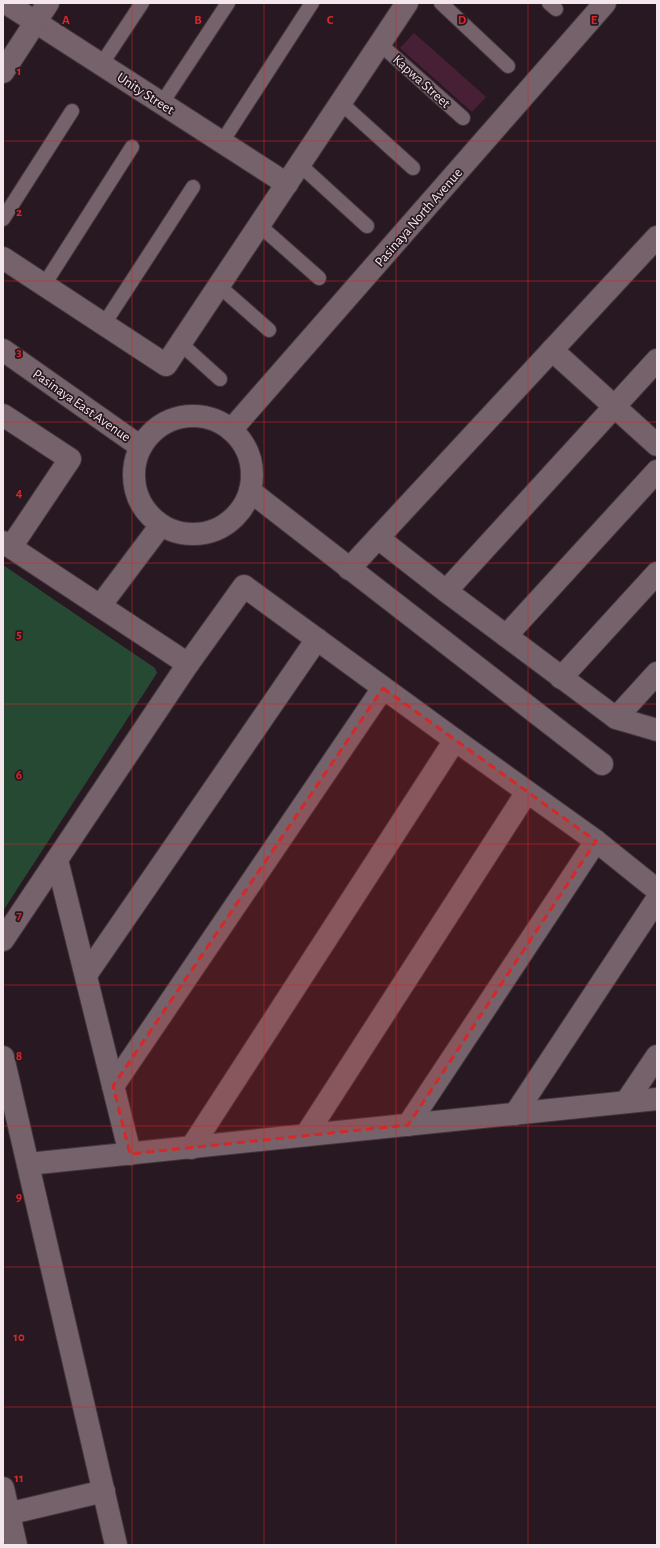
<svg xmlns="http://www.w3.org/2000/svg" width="660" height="1548" viewBox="0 0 660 1548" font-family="'Alegreya Sans',sans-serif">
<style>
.green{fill:#254933}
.building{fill:#482036}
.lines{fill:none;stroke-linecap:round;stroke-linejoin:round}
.lane-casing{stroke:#42363c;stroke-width:16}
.street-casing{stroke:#42363c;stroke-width:24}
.secondary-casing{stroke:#42363c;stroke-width:24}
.lane{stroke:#75626b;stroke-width:14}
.street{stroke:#75626b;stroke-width:22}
.secondary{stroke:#75626b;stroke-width:22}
.marked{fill:#d62828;fill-opacity:0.2;stroke:#d62828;stroke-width:3;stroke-dasharray:8 5;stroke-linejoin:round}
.grid{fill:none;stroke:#d62828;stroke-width:1;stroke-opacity:0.55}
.labels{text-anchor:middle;stroke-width:3.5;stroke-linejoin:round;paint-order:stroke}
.street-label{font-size:14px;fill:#f3e7ec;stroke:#281821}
.grid-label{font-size:13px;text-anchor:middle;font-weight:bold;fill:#d62828;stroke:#281821;stroke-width:3.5;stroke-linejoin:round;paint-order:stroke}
</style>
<rect width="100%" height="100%" fill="#281821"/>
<!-- green -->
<polygon class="green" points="3,565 155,668 157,673 3,911"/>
<!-- building -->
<polygon class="building" points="414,33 486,97 472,112 400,48"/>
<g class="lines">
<defs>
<g id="lane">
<polyline points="441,3 508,66"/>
<polyline points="549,3 556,9"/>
<polyline points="380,44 463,118"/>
<polyline points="101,65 142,3"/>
<polyline points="162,103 228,3"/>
<polyline points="341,103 413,168"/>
<polyline points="222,142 312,3"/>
<polyline points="299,164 367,226"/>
<polyline points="3,219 72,111"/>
<polyline points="259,225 319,278"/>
<polyline points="44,285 132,147"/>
<polyline points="219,286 269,330"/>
<polyline points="104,324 193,187"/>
<polyline points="180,343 220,379"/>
</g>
<g id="street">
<polyline points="6,3 287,184"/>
<polyline points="3,72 48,3"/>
<polyline points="3,258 166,365 407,3"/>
<polyline points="552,350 657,445"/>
<polyline points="3,415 70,459 11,547"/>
<polyline points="250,491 602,764"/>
<polyline points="378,538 446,591 616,718 657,730"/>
<polyline points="3,542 188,664"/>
<polyline points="349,569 657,237"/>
<polyline points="446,591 657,360"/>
<polyline points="100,606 161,525"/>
<polyline points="506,636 657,471"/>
<polyline points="561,678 657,573"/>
<polyline points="616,718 657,673"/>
<polyline points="57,860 130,1154"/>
<polyline points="3,940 188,664 244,586 455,740 596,841 657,890"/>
<polyline points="86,975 317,639"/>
<polyline points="3,1057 116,1545"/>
<polyline points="113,1086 383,688"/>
<polyline points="626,1102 657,1056"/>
<polyline points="515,1114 657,899"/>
<polyline points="408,1125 596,841"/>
<polyline points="306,1135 527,792"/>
<polyline points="191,1148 455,740"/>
<polyline points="28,1164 657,1099"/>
<polyline points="3,1488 16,1545"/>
<polyline points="3,1515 104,1491"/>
</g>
<g id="secondary">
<polyline points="3,350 141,447"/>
<circle cx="193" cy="475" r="59"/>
<polyline points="231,430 605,3"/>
</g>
</defs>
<!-- lane casing -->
<use href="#lane" class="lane-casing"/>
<!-- street casing -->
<use href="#street" class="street-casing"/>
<!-- secondary casing -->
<use href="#secondary" class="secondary-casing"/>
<!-- lane -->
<use href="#lane" class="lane"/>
<!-- street -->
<use href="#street" class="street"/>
<!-- secondary -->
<use href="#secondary" class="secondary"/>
</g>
<!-- marked area -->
<path class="marked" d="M383,688L596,841L408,1125L130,1154L113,1086Z"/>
<!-- grid -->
<path class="grid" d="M132,3V1545M264,3V1545M396,3V1545M528,3V1545M3,141H657M3,281H657M3,422H657M3,563H657M3,704H657M3,844H657M3,985H657M3,1126H657M3,1267H657M3,1407H657"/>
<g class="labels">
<!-- street labels -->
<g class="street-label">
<text transform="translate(422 81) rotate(42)" y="5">Kapwa Street</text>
<text transform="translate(146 93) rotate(33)" y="5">Unity Street</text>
<text transform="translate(418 217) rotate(-49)" y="5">Pasinaya North Avenue</text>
<text transform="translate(82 405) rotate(35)" y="5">Pasinaya East Avenue</text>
</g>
</g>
<g class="grid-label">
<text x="66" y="24">A</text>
<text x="198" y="24">B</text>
<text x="330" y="24">C</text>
<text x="462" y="24">D</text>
<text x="594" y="24">E</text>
<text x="19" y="75">1</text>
<text x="19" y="216">2</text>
<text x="19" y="356">3</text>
<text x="19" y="497">4</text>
<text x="19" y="638">5</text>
<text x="19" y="779">6</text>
<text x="19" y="919">7</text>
<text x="19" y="1060">8</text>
<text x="19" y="1201">9</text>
<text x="19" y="1341">10</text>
<text x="19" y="1482">11</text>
</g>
<!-- border -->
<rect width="660" height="1548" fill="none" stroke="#f3e7ec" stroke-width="8"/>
</svg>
